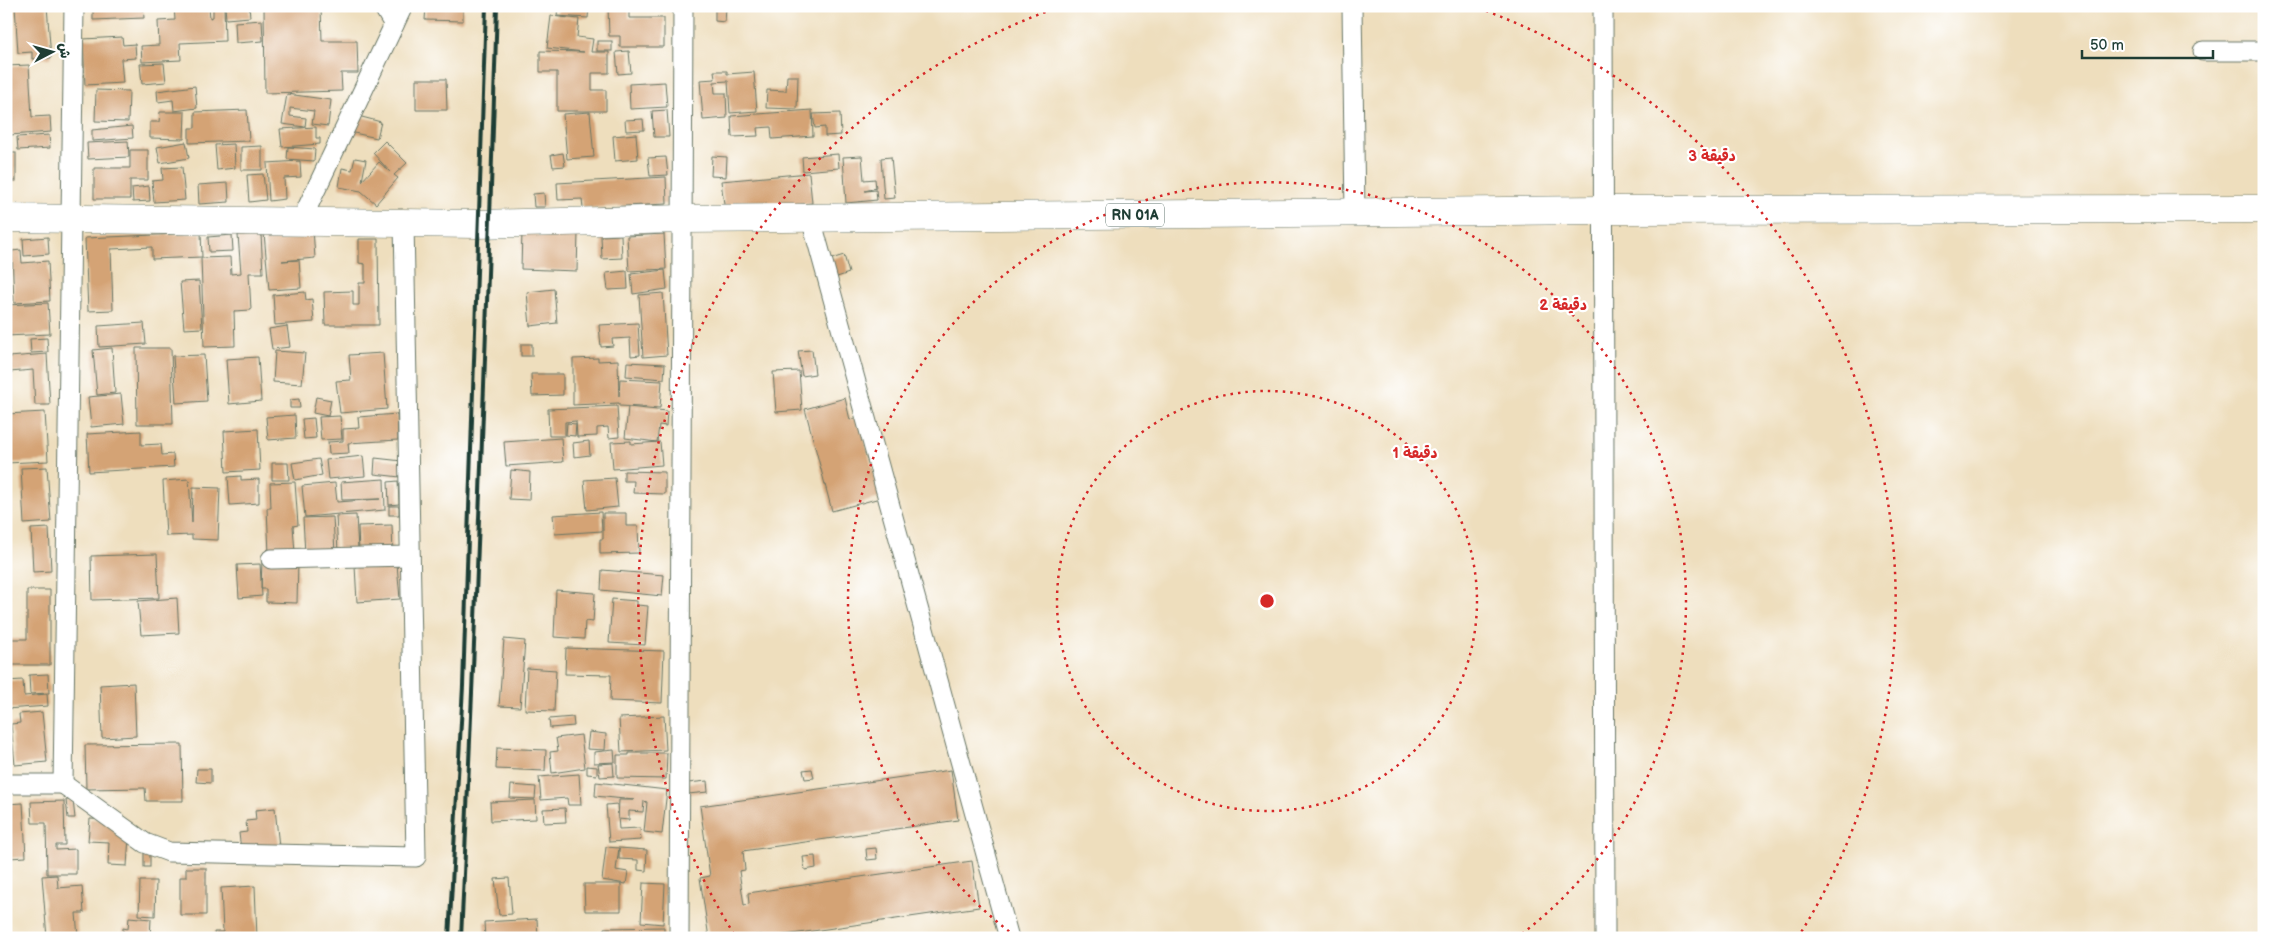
<svg xmlns="http://www.w3.org/2000/svg" width="2270" height="944" viewBox="0 0 2270 944" font-family="'Balsamiq Sans','Playpen Sans Arabic',sans-serif">
<style>
.building{fill:#d4a374}
.lines{fill:none;stroke-linecap:round;stroke-linejoin:round}
.street-casing{stroke:#677564;stroke-width:21}
.primary-casing{stroke:#677564;stroke-width:29}
.street{stroke:#fff;stroke-width:19}
.primary{stroke:#fff;stroke-width:28}
.rail{stroke:#1f3d34;stroke-width:4}
.ring{fill:none;stroke:#d62828;stroke-width:2.5;stroke-dasharray:2.5 5}
.labels{text-anchor:middle;stroke-width:4.5;stroke-linejoin:round;paint-order:stroke}
.shield{fill:#fff;stroke:#627771;stroke-width:1}
.shield-label{font-size:14px;font-weight:bold;fill:#1f3d34}
.centre{fill:#d62828;stroke:#fff;stroke-width:2.5}
.ring-label{font-size:15px;text-anchor:middle;font-weight:bold;fill:#d62828;stroke:#fff;stroke-width:4.5;stroke-linejoin:round;paint-order:stroke}
</style>
<rect width="100%" height="100%" fill="#fff"/>
<filter id="ink" filterUnits="userSpaceOnUse"><feTurbulence type="fractalNoise" baseFrequency=".02" numOctaves="2"/><feDisplacementMap in="SourceGraphic" scale="10" xChannelSelector="R" yChannelSelector="G"/><feConvolveMatrix kernelMatrix="1 2 1 2 8 2 1 2 1" color-interpolation-filters="sRGB"/></filter>
<filter id="wash" filterUnits="userSpaceOnUse"><feTurbulence type="fractalNoise" baseFrequency=".0096" numOctaves="4" result="noise"/><feDisplacementMap in="SourceGraphic" scale="20" xChannelSelector="R" yChannelSelector="G"/><feGaussianBlur stdDeviation="1.12" result="paint"/><feColorMatrix in="noise" values="0 0 0 0 0 0 0 0 0 0 0 0 0 0 0 0 0 1.4 0 .05"/><feComposite in="paint" operator="in"/></filter>
<g filter="url(#wash)">
<rect width="100%" height="100%" fill="#eedebd"/>
<g id="blocks">
<!-- building -->
<g class="building">
<polygon points="15,6 47,6 51,58 32,59 32,52 18,53"/>
<polygon points="93,6 143,6 144,18 93,20"/>
<polygon points="174,6 209,6 210,18 213,17 213,6 224,6 225,41 180,43 181,60 142,62 141,46 159,45 158,21 175,20"/>
<polygon points="225,6 249,6 250,17 226,19"/>
<polygon points="264,6 321,6 322,41 357,41 358,73 341,73 342,91 265,93"/>
<polygon points="426,6 463,6 463,21 425,20"/>
<polygon points="558,6 589,6 588,18 557,16"/>
<polygon points="608,6 629,6 629,18 664,18 664,47 620,47 620,36 609,36"/>
<polygon points="715,7 726,8 725,22 715,21"/>
<polygon points="551,16 579,19 577,37 593,39 591,52 609,52 609,73 592,73 592,90 606,90 606,111 557,111 557,72 540,72 540,51 584,52 547,48"/>
<polygon points="262,20 263,41 236,43 235,22"/>
<polygon points="122,37 123,45 135,44 136,58 121,59 123,83 85,85 83,39"/>
<rect x="597" y="41" width="15" height="10"/>
<polygon points="629,51 631,73 618,74 616,52"/>
<polygon points="164,63 166,82 142,84 140,64"/>
<polygon points="29,65 32,117 50,116 51,132 10,135 6,66"/>
<polygon points="714,71 727,71 727,74 754,72 757,111 730,113 728,81 714,82 715,93 726,93 727,118 703,120 700,80 715,79"/>
<polygon points="787,76 798,76 797,109 766,108 767,90 786,91"/>
<polygon points="416,79 446,79 447,110 416,110"/>
<polygon points="665,82 667,107 630,109 629,84"/>
<polygon points="195,86 197,108 174,111 173,100 158,102 157,91"/>
<polygon points="96,90 129,91 128,122 95,121"/>
<polygon points="287,94 331,100 328,126 312,124 314,111 290,108 290,116 306,118 305,127 282,124"/>
<polygon points="247,110 249,141 189,143 189,128 195,128 195,112"/>
<polygon points="667,110 669,137 654,137 652,111"/>
<polygon points="812,110 813,136 772,139 771,127 757,128 758,136 732,137 731,116"/>
<polygon points="160,112 185,112 184,139 150,138 150,122 159,122"/>
<polygon points="590,112 594,157 567,159 563,114"/>
<polygon points="840,113 841,135 825,136 825,127 815,128 813,114"/>
<polygon points="358,116 381,122 377,138 354,133"/>
<polygon points="643,119 644,130 626,131 625,120"/>
<polygon points="132,126 133,138 92,141 92,130"/>
<polygon points="316,127 316,138 320,138 320,144 282,147 280,129"/>
<polygon points="636,134 638,159 615,161 613,136"/>
<polygon points="49,135 50,148 18,150 17,137"/>
<polygon points="128,141 129,157 88,159 87,143"/>
<polygon points="385,141 407,163 394,175 398,178 376,204 361,191 339,187 342,168 352,170 355,158 366,160 362,181 379,162 390,172 373,153"/>
<polygon points="186,142 189,158 160,163 157,147"/>
<polygon points="234,144 235,168 217,170 215,145"/>
<polygon points="262,146 262,170 241,170 241,147"/>
<polygon points="288,147 315,149 314,161 287,159"/>
<polygon points="130,150 148,150 148,180 130,180 130,199 94,199 94,168 130,168"/>
<rect x="6" y="153" width="10" height="28"/>
<polygon points="563,153 565,166 553,167 551,155"/>
<polygon points="838,154 839,168 803,171 802,157"/>
<polygon points="712,156 727,157 726,177 711,176"/>
<polygon points="862,156 864,180 875,179 876,188 865,191 876,190 877,200 846,203 843,157"/>
<polygon points="666,157 668,175 650,176 648,158"/>
<polygon points="891,157 895,198 884,199 881,158"/>
<polygon points="300,161 301,177 284,178 285,199 269,201 267,163"/>
<polygon points="182,167 185,200 154,202 152,181 163,180 162,168"/>
<polygon points="809,173 812,203 725,212 721,181"/>
<polygon points="263,174 266,200 249,202 247,175"/>
<polygon points="666,177 667,204 583,208 582,199 558,200 557,183"/>
<polygon points="228,183 229,202 199,204 198,185"/>
<polygon points="149,186 150,201 133,202 132,188"/>
<polygon points="544,193 545,207 534,207 533,194"/>
<polygon points="313,229 315,258 282,261 299,260 301,288 269,290 264,233"/>
<polygon points="522,231 578,232 577,271 521,269"/>
<polygon points="201,233 202,257 152,259 152,247 111,249 113,310 88,311 85,238"/>
<polygon points="261,234 263,273 249,273 251,310 234,311 235,346 204,347 201,258 230,257 231,274 241,273 238,235"/>
<polygon points="664,234 666,269 629,271 627,236"/>
<polygon points="232,235 233,251 209,252 208,237"/>
<polygon points="621,235 622,258 602,259 601,236"/>
<polygon points="48,237 49,254 24,256 23,239"/>
<polygon points="359,239 378,239 379,325 325,325 324,292 353,291 353,305 359,305 359,283 365,283 365,264 359,263"/>
<polygon points="21,250 22,263 48,261 50,301 14,303 12,251"/>
<polygon points="844,255 849,273 831,279 825,261"/>
<polygon points="665,270 667,289 633,294 631,274"/>
<polygon points="627,271 628,289 608,290 606,273"/>
<polygon points="199,281 202,328 184,329 180,282"/>
<polygon points="554,289 557,323 530,326 527,292"/>
<polygon points="305,292 306,300 312,299 314,322 275,325 273,295"/>
<polygon points="663,293 667,355 643,357 639,295"/>
<polygon points="48,303 50,334 6,336 6,305"/>
<polygon points="144,323 146,344 99,347 98,326"/>
<polygon points="638,323 640,355 631,356 630,338 612,339 613,346 601,347 599,325"/>
<polygon points="287,326 290,347 272,349 269,329"/>
<polygon points="47,338 48,352 31,353 30,339"/>
<rect x="521" y="344" width="11" height="12"/>
<polygon points="112,348 115,393 97,395 93,350"/>
<polygon points="136,348 171,348 173,424 137,424"/>
<polygon points="812,350 815,374 802,376 798,351"/>
<polygon points="275,351 305,353 302,384 273,382"/>
<polygon points="383,353 387,409 340,413 336,381 351,380 349,355"/>
<polygon points="47,354 50,405 35,405 33,370 10,372 9,357"/>
<polygon points="204,355 207,401 176,403 173,356"/>
<polygon points="258,357 261,401 229,404 226,359"/>
<polygon points="598,358 598,361 618,360 619,396 620,379 662,381 660,408 619,406 619,403 573,405 573,359"/>
<polygon points="627,362 665,364 664,379 626,376"/>
<polygon points="799,371 802,410 776,412 773,372"/>
<polygon points="6,372 8,372 11,410 6,410"/>
<polygon points="531,374 563,374 563,395 532,396"/>
<polygon points="121,394 124,424 91,427 88,397"/>
<polygon points="316,397 331,400 328,416 313,413"/>
<polygon points="845,398 850,420 859,417 880,498 832,511 805,409"/>
<polygon points="299,399 300,408 290,408 290,400"/>
<polygon points="617,406 619,437 609,438 608,427 597,428 597,436 577,437 576,421 565,422 565,436 549,436 548,409"/>
<polygon points="628,407 667,411 666,426 659,425 657,442 625,438"/>
<polygon points="45,412 48,461 6,463 6,414"/>
<polygon points="397,414 398,440 348,443 349,453 329,454 328,442 343,441 343,429 359,428 358,417"/>
<polygon points="295,415 296,438 268,440 266,417"/>
<polygon points="340,416 342,439 321,440 319,417"/>
<polygon points="314,418 316,438 304,439 302,419"/>
<polygon points="567,423 576,424 575,436 566,435"/>
<polygon points="258,429 260,470 226,472 224,431"/>
<polygon points="141,431 141,445 161,444 162,455 173,454 174,467 89,472 87,434"/>
<polygon points="561,438 563,462 506,466 504,442"/>
<polygon points="589,441 590,455 574,457 573,443"/>
<polygon points="631,441 631,444 660,442 662,465 613,469 611,442"/>
<polygon points="363,456 365,476 328,479 326,460"/>
<polygon points="375,458 402,461 400,477 374,474"/>
<polygon points="319,459 322,475 295,480 292,463"/>
<polygon points="272,463 288,463 289,480 272,480"/>
<polygon points="47,467 51,522 24,524 21,468"/>
<polygon points="511,470 530,472 529,500 509,499"/>
<polygon points="624,471 665,472 665,494 633,493 634,481 624,481"/>
<polygon points="241,476 241,480 259,479 259,503 230,505 228,477"/>
<polygon points="615,478 618,507 587,510 584,480"/>
<polygon points="189,479 192,523 193,487 220,488 218,540 192,539 192,535 166,536 163,481"/>
<polygon points="384,479 385,510 305,517 302,486 335,483 337,502 380,499 342,500 341,482"/>
<polygon points="398,481 399,504 389,505 388,482"/>
<polygon points="295,482 298,525 293,526 295,553 269,554 267,508 271,508 270,483"/>
<rect x="389" y="506" width="10" height="9"/>
<polygon points="601,512 602,531 555,534 553,515"/>
<polygon points="603,513 626,513 626,526 638,526 639,553 600,554 600,539 603,539"/>
<polygon points="356,515 358,550 338,552 336,516"/>
<polygon points="333,517 335,553 359,552 358,526 392,525 393,556 305,554 303,518"/>
<polygon points="49,528 51,571 33,572 31,529"/>
<polygon points="157,554 159,598 92,600 91,556"/>
<polygon points="262,561 298,562 297,603 266,602 266,589 261,589"/>
<polygon points="260,564 262,596 239,598 237,565"/>
<polygon points="397,564 400,599 357,602 355,566"/>
<polygon points="602,570 664,575 662,596 601,590"/>
<polygon points="27,590 50,590 50,665 6,665 6,639 27,639"/>
<polygon points="556,590 595,593 593,622 585,621 584,639 554,637"/>
<polygon points="177,598 179,633 141,635 138,601"/>
<polygon points="612,599 637,601 637,605 648,606 645,645 609,643"/>
<polygon points="504,639 525,641 520,707 499,706"/>
<polygon points="566,648 664,651 662,703 610,701 611,675 565,674"/>
<polygon points="527,668 556,670 554,711 525,710"/>
<polygon points="48,674 49,693 30,694 29,675"/>
<polygon points="23,680 24,696 47,694 48,706 6,709 6,681"/>
<polygon points="134,683 136,736 102,738 100,685"/>
<polygon points="42,712 47,762 15,765 11,724 20,723 19,714"/>
<polygon points="664,716 666,750 621,752 619,718"/>
<polygon points="573,717 574,726 550,728 549,719"/>
<polygon points="589,732 606,734 605,750 587,749"/>
<polygon points="581,735 585,768 552,773 550,752 558,751 556,738"/>
<polygon points="182,744 183,801 146,801 145,788 86,789 85,745"/>
<polygon points="497,748 546,750 545,771 496,769"/>
<polygon points="614,750 615,762 594,763 594,752"/>
<polygon points="629,753 667,753 666,779 617,778 617,755 629,755"/>
<polygon points="613,763 614,776 600,777 598,764"/>
<polygon points="587,766 597,767 597,775 587,774"/>
<polygon points="197,769 211,769 211,783 196,782"/>
<polygon points="812,769 814,778 805,779 803,770"/>
<polygon points="951,770 958,820 743,851 745,870 739,871 744,905 749,904 748,893 972,861 979,907 764,938 762,935 709,938 700,878 710,876 700,806"/>
<polygon points="579,774 581,805 568,805 567,798 541,800 539,777"/>
<polygon points="707,781 708,792 688,794 688,783"/>
<polygon points="596,782 667,790 662,834 644,832 647,802 644,801 643,812 629,811 629,820 618,819 619,800 634,800 595,796"/>
<polygon points="511,785 536,787 535,799 510,798"/>
<polygon points="66,800 73,800 75,818 68,818"/>
<polygon points="535,800 536,819 491,821 490,802"/>
<polygon points="64,801 65,845 56,845 56,850 76,849 76,874 47,874 46,823 32,823 31,802"/>
<polygon points="23,803 26,857 9,858 10,870 6,870 6,804"/>
<polygon points="617,804 619,829 640,828 641,840 609,842 606,805"/>
<polygon points="275,808 279,847 241,850 239,833 247,832 246,821 256,820 255,810"/>
<polygon points="565,808 566,822 544,823 543,809"/>
<polygon points="90,819 130,821 127,866 108,865 109,842 88,841"/>
<polygon points="606,847 619,848 616,870 628,872 626,884 602,880"/>
<polygon points="619,848 647,850 646,871 638,870 638,860 619,859"/>
<polygon points="876,848 877,859 867,860 866,849"/>
<rect x="144" y="853" width="6" height="14"/>
<polygon points="815,856 816,868 805,870 803,857"/>
<polygon points="186,868 206,868 206,915 180,915 180,877 186,877"/>
<polygon points="57,875 58,888 82,886 84,913 76,913 78,938 47,938 42,876"/>
<polygon points="509,878 512,914 499,915 495,879"/>
<polygon points="140,881 156,881 155,916 139,915"/>
<polygon points="643,883 665,884 663,924 641,922"/>
<polygon points="584,884 621,884 621,911 585,911"/>
<polygon points="255,886 257,938 215,938 214,932 223,932 221,888"/>
<polygon points="129,917 151,919 150,938 123,938 123,928 128,929"/>
<polygon points="537,919 538,938 485,938 484,922"/>
<polygon points="664,927 664,938 604,938 604,928"/>
</g>
</g>
</g>
<g filter="url(#ink)">
<use href="#blocks" fill-opacity="0" stroke="#677564" stroke-width="1"/>
<g class="lines">
<defs>
<g id="street">
<polyline points="383,6 394,25"/>
<polyline points="1352,6 1355,213"/>
<polyline points="1603,6 1605,938"/>
<polyline points="2203,51 2264,51"/>
<polyline points="811,219 1009,938"/>
<polyline points="300,223 403,6"/>
<polyline points="271,559 410,556"/>
<polyline points="6,784 63,784 74,6"/>
<polyline points="63,784 145,843 169,852 416,857 404,223"/>
<polyline points="679,938 683,6"/>
</g>
<polyline id="primary" points="6,218 478,224 684,219 1604,210 2264,209"/>
</defs>
<!-- street casing -->
<use href="#street" class="street-casing"/>
<!-- primary casing -->
<use href="#primary" class="primary-casing"/>
<!-- street -->
<use href="#street" class="street"/>
<!-- primary -->
<use href="#primary" class="primary"/>
<!-- rail -->
<g class="rail">
<polyline points="449,938 463,686 486,6"/>
<path d="M461,938C476,627 487,317 497,6"/>
</g>
</g>
</g>
<!-- distance rings -->
<g class="ring">
<circle cx="1267" cy="601" r="210"/>
<path d="M1015 936A419 419 0 1 1 1519 936"/>
<path d="M734 934A629 629 0 0 1 1062 6M1472 6A629 629 0 0 1 1800 934"/>
</g>
<g class="labels">
<!-- shield labels -->
<rect class="shield" x="1106" y="203.5" width="58" height="23" rx="4"/>
<g class="shield-label">
<text x="1135" y="220">RN 01A</text>
</g>
</g>
<circle cx="1267" cy="601" r="8" class="centre"/>
<g class="ring-label">
<text x="1712" y="161">3 دقيقة</text>
<text x="1563" y="310">2 دقيقة</text>
<text x="1415" y="458">1 دقيقة</text>
</g>
<!-- margin -->
<rect width="2270" height="944" fill="none" stroke="#fff" stroke-width="25"/>
<!-- north arrow -->
<g transform="translate(52 52) rotate(84)" stroke="#ffffff" stroke-width="4" paint-order="stroke">
<path d="M0-4L9 19L0 12L-9 19Z" fill="#1f3d34"/>
<text y="-8" font-size="14" font-weight="bold" text-anchor="middle" fill="#1f3d34">ش</text>
</g>
<!-- scale -->
<path d="M2082 50v8h131v-8" fill="none" stroke="#1f3d34" stroke-width="2.5"/>
<text x="2090" y="50" font-size="15" fill="#1f3d34" stroke="#ffffff" stroke-width="4" paint-order="stroke">50 m</text>
</svg>
